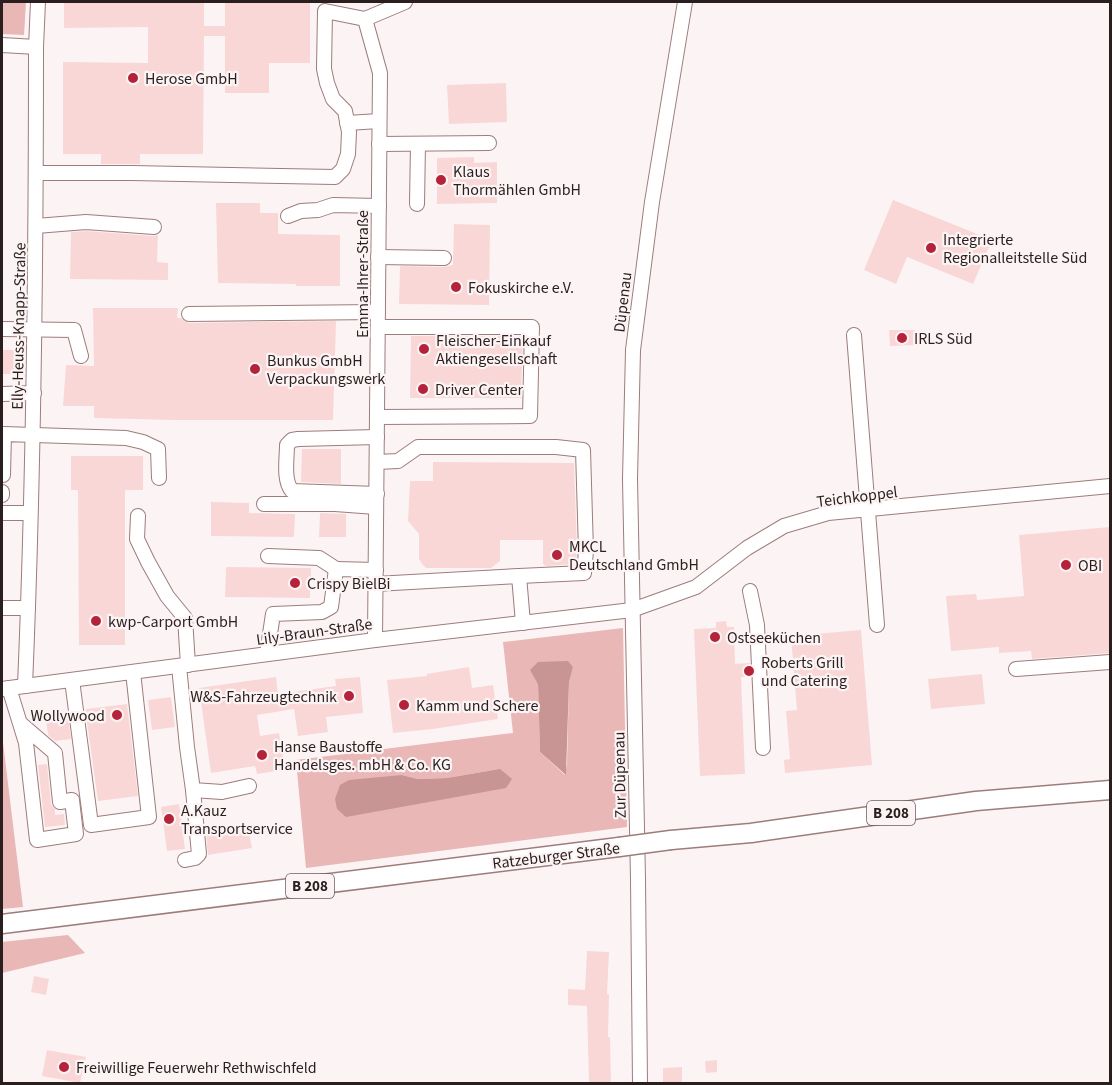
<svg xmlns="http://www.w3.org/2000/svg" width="1112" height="1085" viewBox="0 0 1112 1085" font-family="'Source Sans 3',sans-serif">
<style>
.green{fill:#e8b7b6;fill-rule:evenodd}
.water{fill:#c89494}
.building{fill:#f9d7d7}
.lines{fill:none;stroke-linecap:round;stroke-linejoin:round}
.minor-casing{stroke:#9d7c7c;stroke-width:16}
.major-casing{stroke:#9d7c7c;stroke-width:21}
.minor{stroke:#fff;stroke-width:14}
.major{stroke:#fff;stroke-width:18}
.major-bridge-casing{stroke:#9d7c7c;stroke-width:21;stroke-linecap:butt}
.major-bridge{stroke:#fff;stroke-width:18}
.poi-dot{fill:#b5233a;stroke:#fcf4f4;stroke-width:2}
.labels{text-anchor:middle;stroke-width:4.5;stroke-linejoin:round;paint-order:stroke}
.shield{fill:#fcf4f4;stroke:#6a5e5e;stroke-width:1.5}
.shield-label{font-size:15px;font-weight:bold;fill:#2b1e1e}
.poi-label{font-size:16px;fill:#2b1e1e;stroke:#fcf4f4;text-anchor:start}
.street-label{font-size:16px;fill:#2b1e1e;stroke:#fcf4f4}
</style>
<rect width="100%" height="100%" fill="#fcf4f4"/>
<!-- green -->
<g class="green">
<polygon points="2,2 26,2 24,35 2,34"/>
<path d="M623,628L627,827L306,868L296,760L513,733L503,642ZM573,666L569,682L567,764L565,775L540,752L538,684ZM500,769L335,799L402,775L418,779L447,778Z"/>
<polygon points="2,734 23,907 2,909"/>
<polygon points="68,935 85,953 2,973 2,942"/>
</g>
<!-- water -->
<g class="water">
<polygon points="568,661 573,667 569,682 566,775 540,752 538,684 530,670 538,662"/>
<polygon points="500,769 512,779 506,788 346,817 337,809 335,799 340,785 349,780 402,775 418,779 447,778"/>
</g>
<!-- building -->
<g class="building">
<polygon points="64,2 204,2 204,26 225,26 225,2 310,2 310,63 269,63 269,93 225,93 225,36 204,36 203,154 140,154 140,164 101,164 101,154 63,154 63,62 148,63 148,27 64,28"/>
<polygon points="506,83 507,122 449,124 447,85"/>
<polygon points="474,157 474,163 497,162 497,203 437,204 437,158"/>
<polygon points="893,200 992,240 973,284 907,257 896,284 864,270"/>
<polygon points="216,203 260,203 260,213 278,213 278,234 340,235 340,286 296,286 296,284 218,283"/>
<polygon points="454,224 490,225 489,305 399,304 400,266 444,267 453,265"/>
<polygon points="86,231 153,236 158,235 157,262 168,263 168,280 70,279 71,232"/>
<polygon points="93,308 178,308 177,318 181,318 184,321 189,323 336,321 333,420 174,420 94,418 94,406 63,406 66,365 94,366"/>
<polygon points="889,330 915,330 915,345 890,346"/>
<polygon points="411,336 523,336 521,398 410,398"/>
<rect x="2" y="350" width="16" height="24"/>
<polygon points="302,449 341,449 341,484 301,482"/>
<polygon points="71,456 143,456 143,490 125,490 125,645 79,645 78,490 71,490"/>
<polygon points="433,462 574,463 577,551 576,564 546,566 543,564 543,540 500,540 500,561 491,568 426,568 422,564 419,559 419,534 408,521 410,481 433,481"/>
<polygon points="211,502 249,503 249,513 295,514 294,537 211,536"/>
<polygon points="320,513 346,514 346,537 319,537"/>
<polygon points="1110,527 1110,653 1032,659 1031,651 999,653 999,647 951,651 946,596 976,594 977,600 1024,596 1019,535"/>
<polygon points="226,567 311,568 310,598 225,597"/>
<polygon points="726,621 727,627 734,627 735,664 750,663 751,677 741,677 745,774 700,776 694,629 716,628 716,622"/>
<polygon points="861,630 872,765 785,773 784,760 790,759 786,711 797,710 791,636"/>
<polygon points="469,667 472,688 493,685 498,719 433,729 393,733 387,680 427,676 427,674"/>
<polygon points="982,674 985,704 931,709 928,679"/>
<polygon points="276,677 278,694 336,686 335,679 360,677 363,713 326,717 328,732 298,736 294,709 257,715 260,736 279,733 283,757 281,757 283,770 257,774 255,766 211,773 199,688"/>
<polygon points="171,697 175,727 152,730 148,700"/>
<polygon points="127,704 138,796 98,801 86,715 87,715 86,709"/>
<polygon points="68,717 71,739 55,741 48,735 46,720"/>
<polygon points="47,764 51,804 55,809 55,815 64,814 65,825 45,827 38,765"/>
<polygon points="179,804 185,849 167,851 161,807"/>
<polygon points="248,826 252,848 208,855 206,833"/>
<polygon points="587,951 609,952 607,994 609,994 608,1037 610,1037 611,1083 589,1083 587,1006 568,1005 568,989 585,990"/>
<polygon points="34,976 49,979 46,995 31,992"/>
<polygon points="47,1050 86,1057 80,1083 42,1076"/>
<polygon points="717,1060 717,1072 706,1073 705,1061"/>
<polygon points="682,1067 682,1083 663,1083 663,1068"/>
</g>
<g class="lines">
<defs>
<g id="minor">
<polyline points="365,19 380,73 375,640"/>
<polyline points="2,45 36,47"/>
<polyline points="347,123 379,121"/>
<polyline points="379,144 489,143"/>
<polyline points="36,173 132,173 335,177 343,169 348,154 349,132 345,111 333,99 327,83 324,69 325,11 365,19 405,2"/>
<polyline points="417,204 418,144"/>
<polyline points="288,216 301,211 318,210 333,205 379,206"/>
<polyline points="36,226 86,222 154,227"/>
<polyline points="378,257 444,258"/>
<polyline points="189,314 378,312"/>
<polyline points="2,329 74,330 81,356"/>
<polyline points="854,335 877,625"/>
<polyline points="2,394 34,393"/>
<polyline points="377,417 530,416 532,327 378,327"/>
<polyline points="377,462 398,461 418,447 556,447 583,450 586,551 584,573 519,576"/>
<polyline points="3,475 4,434 126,438 143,442 158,449 159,478"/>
<path d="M377,494L292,491C283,480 287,459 287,445L292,440L298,439L377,437"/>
<polyline points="2,495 2,492"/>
<polyline points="264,504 335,504 376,507"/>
<polyline points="2,513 30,513"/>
<polyline points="138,516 137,539 148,562 167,596 185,618 188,665"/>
<polyline points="268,556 319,558 336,569"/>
<polyline points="375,584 519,576 523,623"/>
<polyline points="750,591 757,625 763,748"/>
<polyline points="2,608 28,608"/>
<polyline points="267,654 273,614 322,612 331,607 336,569 376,570"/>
<polyline points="179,666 187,747 193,790 222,792 249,786"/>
<polyline points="1016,669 1110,662"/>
<polyline points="72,680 91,825 149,817 133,672"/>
<path d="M25,686C34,473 36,260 36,47L38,2"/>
<polyline points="9,688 26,743 37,840 76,834 72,800 60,802 55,753 20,723"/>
<polyline points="2,689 375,640 632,610 696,587 747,548 784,526 828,513 1110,486"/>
<polyline points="185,860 195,858 199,854 193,790"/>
<polyline points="640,1084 638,879 630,479 633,350 652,202 685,2"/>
</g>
<g id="major">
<polyline points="671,840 751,833 976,801 1110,790"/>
<polyline points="2,924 619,847"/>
</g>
</defs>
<!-- minor casing -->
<use href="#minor" class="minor-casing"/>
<!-- major casing -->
<use href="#major" class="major-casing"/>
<!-- minor -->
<use href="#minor" class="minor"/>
<!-- major -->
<use href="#major" class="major"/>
<defs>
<polyline id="major-bridge" points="619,847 671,840"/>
</defs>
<!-- major-bridge casing -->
<use href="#major-bridge" class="major-bridge-casing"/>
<!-- major-bridge -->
<use href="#major-bridge" class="major-bridge"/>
</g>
<!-- markers -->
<g class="poi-dot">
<circle cx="133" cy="78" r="6"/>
<circle cx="441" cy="180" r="6"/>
<circle cx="931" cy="248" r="6"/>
<circle cx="456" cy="287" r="6"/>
<circle cx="902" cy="338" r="6"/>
<circle cx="424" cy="349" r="6"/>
<circle cx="255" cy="369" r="6"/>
<circle cx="423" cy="389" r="6"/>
<circle cx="557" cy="555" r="6"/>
<circle cx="1066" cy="565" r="6"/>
<circle cx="295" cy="583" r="6"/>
<circle cx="96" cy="621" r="6"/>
<circle cx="715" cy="637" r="6"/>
<circle cx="749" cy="671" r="6"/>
<circle cx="349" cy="696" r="6"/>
<circle cx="404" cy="705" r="6"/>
<circle cx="117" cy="715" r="6"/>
<circle cx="262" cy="755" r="6"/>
<circle cx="169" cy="819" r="6"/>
<circle cx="64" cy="1067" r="6"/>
</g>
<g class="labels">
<!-- shield labels -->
<g class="shield">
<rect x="867" y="801" width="48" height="24" rx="4.5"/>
<rect x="286" y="874" width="48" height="24" rx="4.5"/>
</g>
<g class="shield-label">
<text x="891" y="818">B 208</text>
<text x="310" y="891">B 208</text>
</g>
<!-- poi labels -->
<g class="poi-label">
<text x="145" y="84">Herose GmbH</text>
<text x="453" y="177">Klaus<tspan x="453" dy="18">Thormählen GmbH</tspan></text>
<text x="943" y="245">Integrierte<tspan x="943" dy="18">Regionalleitstelle Süd</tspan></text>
<text x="468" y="293">Fokuskirche e.V.</text>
<text x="914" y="344">IRLS Süd</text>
<text x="436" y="346">Fleischer-Einkauf<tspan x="436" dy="18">Aktiengesellschaft</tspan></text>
<text x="267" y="366">Bunkus GmbH<tspan x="267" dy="18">Verpackungswerk</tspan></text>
<text x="435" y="395">Driver Center</text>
<text x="569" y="552">MKCL<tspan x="569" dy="18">Deutschland GmbH</tspan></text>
<text x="1078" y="571">OBI</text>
<text x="307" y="589">Crispy BielBi</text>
<text x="108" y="627">kwp-Carport GmbH</text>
<text x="727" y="643">Ostseeküchen</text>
<text x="761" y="668">Roberts Grill<tspan x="761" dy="18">und Catering</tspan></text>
<text x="337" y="702" text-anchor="end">W&amp;S-Fahrzeugtechnik</text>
<text x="416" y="711">Kamm und Schere</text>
<text x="105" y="721" text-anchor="end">Wollywood</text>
<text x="274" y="752">Hanse Baustoffe<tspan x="274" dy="18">Handelsges. mbH &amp; Co. KG</tspan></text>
<text x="181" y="816">A.Kauz<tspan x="181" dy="18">Transportservice</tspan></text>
<text x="76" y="1073">Freiwillige Feuerwehr Rethwischfeld</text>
</g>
<!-- street labels -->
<g class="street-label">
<text transform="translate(362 274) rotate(-90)" y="6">Emma-Ihrer-Straße</text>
<text transform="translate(622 302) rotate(-83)" y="6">Düpenau</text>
<text transform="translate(18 326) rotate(-89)" y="6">Elly-Heuss-Knapp-Straße</text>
<text transform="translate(857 496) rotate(-7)" y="6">Teichkoppel</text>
<text transform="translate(314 631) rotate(-8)" y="6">Lily-Braun-Straße</text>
<text transform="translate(619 775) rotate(-91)" y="6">Zur Düpenau</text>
<text transform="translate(556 855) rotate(-7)" y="6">Ratzeburger Straße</text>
</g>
</g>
<!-- border -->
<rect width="1112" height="1085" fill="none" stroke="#2b1e1e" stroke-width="6"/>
</svg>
